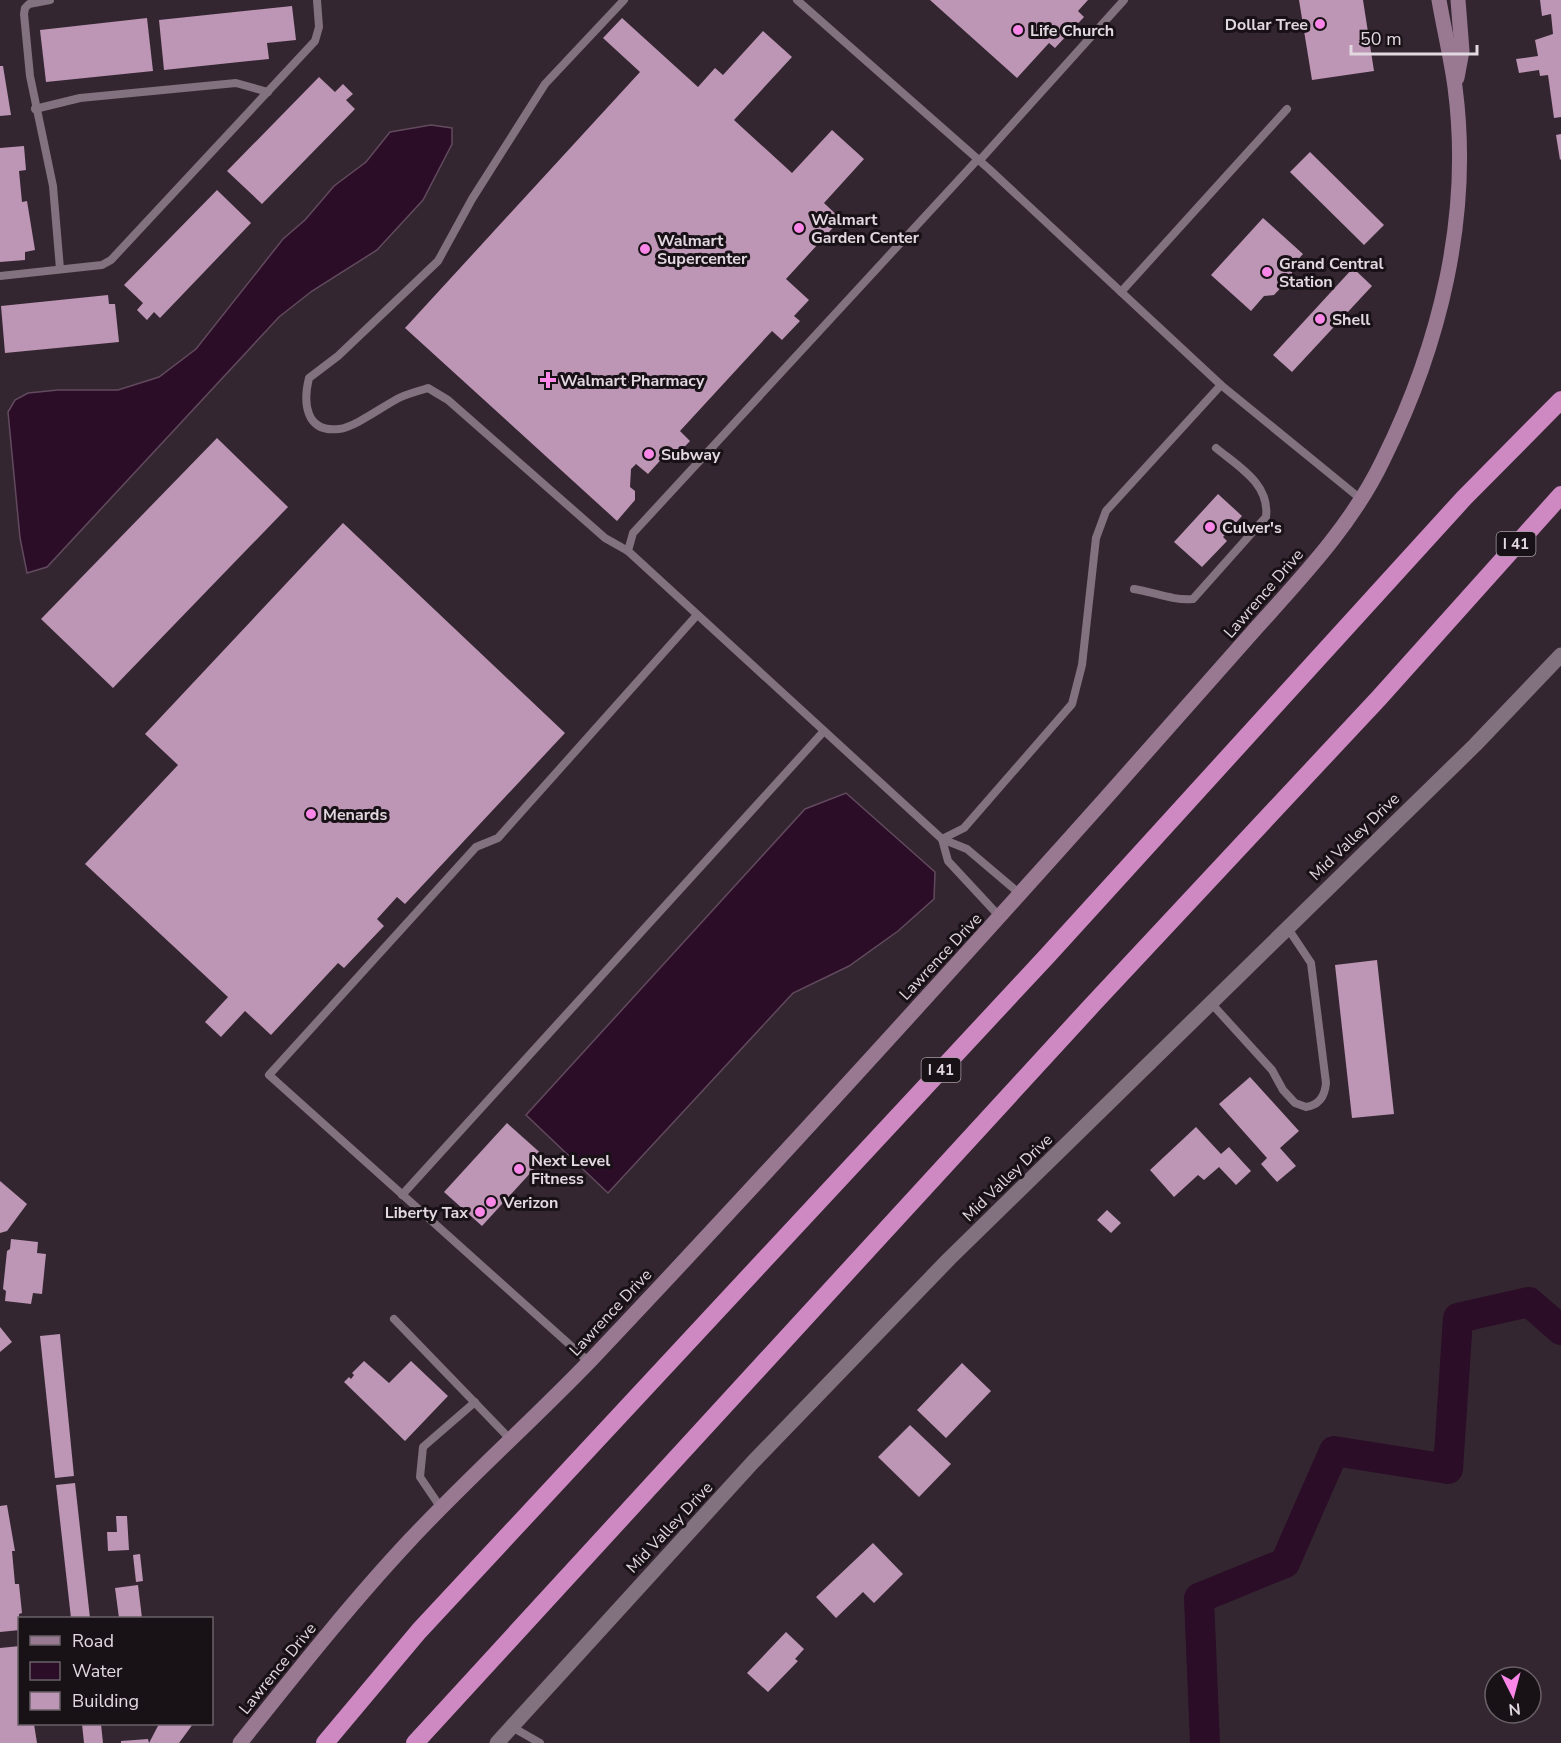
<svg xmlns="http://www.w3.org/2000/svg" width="1561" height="1743" viewBox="0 0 1561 1743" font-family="'Nunito Sans',sans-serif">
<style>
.water{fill:#2b0d27;stroke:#624a5e;stroke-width:1.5}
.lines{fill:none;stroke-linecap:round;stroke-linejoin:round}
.river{stroke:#2b0d27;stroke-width:30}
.building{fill:#bd95b5}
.lane{stroke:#82717e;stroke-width:8}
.street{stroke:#82717e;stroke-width:15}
.secondary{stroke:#997892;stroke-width:15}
.highway{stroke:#ce88c2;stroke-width:18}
.poi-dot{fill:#fa87e7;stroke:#181116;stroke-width:2}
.labels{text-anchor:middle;stroke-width:6;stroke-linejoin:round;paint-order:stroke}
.shield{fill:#181116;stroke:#a59ca3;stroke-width:1.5}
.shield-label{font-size:15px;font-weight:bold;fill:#e2d8e0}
.poi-label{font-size:16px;font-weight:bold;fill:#e2d8e0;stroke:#181116;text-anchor:start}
.street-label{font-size:16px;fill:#e2d8e0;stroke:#181116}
</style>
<rect width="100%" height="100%" fill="#342631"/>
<!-- water -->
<g class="water">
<polygon points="431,125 452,128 452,144 423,200 377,250 312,291 279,317 47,567 27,573 20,538 8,412 15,400 28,393 58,390 118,390 159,377 196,349 283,239 305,220 334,186 366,162 390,132"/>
<polygon points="846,793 935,872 934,899 898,931 849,966 793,993 608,1193 526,1115 805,809"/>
</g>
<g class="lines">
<!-- river -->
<polyline class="river" points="1205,1743 1199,1598 1285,1563 1334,1451 1448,1469 1458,1318 1529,1302 1561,1330"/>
</g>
<!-- building -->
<g class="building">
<polygon points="930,0 1088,0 1078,11 1084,17 1055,48 1049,43 1017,78"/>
<polygon points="1299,0 1363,0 1374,71 1312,80"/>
<polygon points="1540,0 1561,0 1561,117 1554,118 1548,75 1540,76 1539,70 1519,73 1516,59 1538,56 1535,40 1553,34 1551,14 1542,16"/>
<polygon points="292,6 296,40 267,43 269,59 164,70 159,20"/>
<polygon points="147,18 153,71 46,82 40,30"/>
<polygon points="622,18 698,87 715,68 723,75 763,31 792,57 734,120 792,173 832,130 864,159 824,203 841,219 786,279 809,300 794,316 800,321 782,340 772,331 680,431 690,441 673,459 667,453 648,474 636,464 631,469 630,487 635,491 635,500 617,521 405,328 640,72 603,38"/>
<polygon points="0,66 3,66 11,115 0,116"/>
<polygon points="319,77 335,92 343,84 353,94 346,100 355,109 262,204 227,171"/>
<polygon points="1561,134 1561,159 1560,160 1556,135"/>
<polygon points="24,146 26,170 19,171 22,202 27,201 35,250 25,252 25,260 0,262 0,148"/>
<polygon points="1310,152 1384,225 1364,245 1290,172"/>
<polygon points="217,190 251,223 160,318 154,312 147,320 137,310 143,303 124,285"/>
<polygon points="1263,218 1303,254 1292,266 1292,276 1274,295 1264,296 1251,311 1211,275"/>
<polygon points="1353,268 1372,286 1292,372 1273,355"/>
<polygon points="108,295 109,304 115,304 119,342 5,353 1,306"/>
<polygon points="217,438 288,507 113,688 41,619"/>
<polygon points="1218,494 1242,516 1223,537 1227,541 1202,567 1174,542"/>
<polygon points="343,523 565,733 405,904 397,897 377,919 384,926 344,968 338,963 271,1035 245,1011 221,1037 205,1022 228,997 85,864 178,765 145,734"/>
<polygon points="1377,960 1394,1114 1352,1118 1335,965"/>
<polygon points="1250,1077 1299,1131 1280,1148 1296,1166 1277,1182 1261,1164 1267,1158 1219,1104"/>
<polygon points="507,1123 545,1157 482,1226 444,1192"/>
<polygon points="1196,1127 1221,1154 1229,1147 1251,1171 1236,1185 1219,1167 1204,1180 1198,1175 1174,1197 1150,1170"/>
<polygon points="0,1181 27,1204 7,1231 0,1233"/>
<polygon points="1107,1210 1121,1223 1111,1233 1097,1220"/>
<polygon points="11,1239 38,1242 37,1253 46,1254 42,1294 33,1293 31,1304 5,1301 6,1291 3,1289 7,1251 10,1249"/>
<polygon points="0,1327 12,1342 0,1352"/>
<polygon points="60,1334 74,1476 55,1478 40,1336"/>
<polygon points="364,1361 389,1383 411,1361 448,1396 405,1441 344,1382 349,1377 351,1379 354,1375 352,1373"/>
<polygon points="962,1363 991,1391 946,1438 917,1410"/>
<polygon points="910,1425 951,1464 919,1497 878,1457"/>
<polygon points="75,1483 90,1618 71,1618 56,1485"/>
<polygon points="7,1505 15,1551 12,1551 15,1584 19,1584 22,1613 19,1614 20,1630 0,1632 0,1506"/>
<polygon points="116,1516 127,1516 129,1550 108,1551 107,1532 117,1532"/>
<polygon points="873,1543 903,1574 874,1603 863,1592 836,1618 816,1597"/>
<polygon points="140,1554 143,1581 136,1582 133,1555"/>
<polygon points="138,1585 142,1618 119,1618 115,1588"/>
<polygon points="786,1632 804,1649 795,1659 798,1661 768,1692 747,1673"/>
<polygon points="20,1646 20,1724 34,1724 37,1743 0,1743 0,1648"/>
<polygon points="82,1724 101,1724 103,1743 84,1743"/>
<polygon points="159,1724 193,1724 179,1743 149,1743"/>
<polygon points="148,1739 149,1743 121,1743 121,1741"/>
</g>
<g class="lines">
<!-- lane -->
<g class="lane">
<polyline points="50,0 29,4 25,8 24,14 30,76 53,186 60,269"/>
<path d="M624,0L545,84L472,199L438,261L338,356L309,378C303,402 305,433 339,429C356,427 384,405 401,397C410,393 419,391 428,388L448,400L605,538L628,551"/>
<polyline points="797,0 989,169 1221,385 1362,500"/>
<polyline points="35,109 80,98 236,83 268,92"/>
<polyline points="978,159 633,533 628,551 942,839 967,849 1020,894"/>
<polyline points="980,160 1124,0"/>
<polyline points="0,276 102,265 111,260 315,41 319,27 317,0"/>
<polyline points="1121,292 1287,109"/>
<path d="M1134,589C1154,592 1173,601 1193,599L1266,517C1270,484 1239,467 1216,448"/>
<polyline points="942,839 964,828 1072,704 1082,665 1096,538 1106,511 1221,385"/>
<polyline points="942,839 948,861 1000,917"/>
<path d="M1211,1003L1272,1070L1283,1090L1295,1103L1306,1107C1320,1105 1325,1095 1326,1083L1311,963L1287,927"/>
<polyline points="402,1195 824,731"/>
<polyline points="394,1319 511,1440"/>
<polyline points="589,1362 269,1075 476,847 498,838 697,615"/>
<polyline points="441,1508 420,1477 423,1447 475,1402"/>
<polyline points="512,1727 540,1743"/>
</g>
<!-- street -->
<polyline class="street" points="497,1743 753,1462 949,1259 1475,745 1561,655"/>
<!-- secondary -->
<g class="secondary">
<polyline points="1457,78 1462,51 1458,0"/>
<path d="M240,1743C295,1674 350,1604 410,1540C468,1478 531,1422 590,1361C764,1177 935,989 1104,800C1152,745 1201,690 1250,635C1299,580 1351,527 1383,460C1440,345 1472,216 1455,87C1451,58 1444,29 1439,0"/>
</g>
<!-- highway -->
<g class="highway">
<polyline points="325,1743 419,1631 1048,955 1464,498 1561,400"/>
<polyline points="415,1743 1094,1003 1379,698 1561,495"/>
</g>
</g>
<!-- markers -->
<g class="poi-dot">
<circle cx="1320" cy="24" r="6"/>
<circle cx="1018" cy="30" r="6"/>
<circle cx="799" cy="228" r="6"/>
<circle cx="645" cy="249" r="6"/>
<circle cx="1267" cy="272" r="6"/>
<circle cx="1320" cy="319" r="6"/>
<path d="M545 371h6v6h6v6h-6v6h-6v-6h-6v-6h6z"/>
<circle cx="649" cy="454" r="6"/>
<circle cx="1210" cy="527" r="6"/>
<circle cx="311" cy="814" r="6"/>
<circle cx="519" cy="1169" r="6"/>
<circle cx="491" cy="1202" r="6"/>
<circle cx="480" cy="1212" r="6"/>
</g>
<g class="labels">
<!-- shield labels -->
<g class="shield">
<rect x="1496.5" y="532" width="39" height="24" rx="4.5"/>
<rect x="921.5" y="1058" width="39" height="24" rx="4.5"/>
</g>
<g class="shield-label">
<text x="1516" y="549">I 41</text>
<text x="941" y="1075">I 41</text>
</g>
<!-- poi labels -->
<g class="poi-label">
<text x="1308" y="30" text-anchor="end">Dollar Tree</text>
<text x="1030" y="36">Life Church</text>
<text x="811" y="225">Walmart<tspan x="811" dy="18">Garden Center</tspan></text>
<text x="657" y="246">Walmart<tspan x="657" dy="18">Supercenter</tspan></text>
<text x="1279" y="269">Grand Central<tspan x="1279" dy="18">Station</tspan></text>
<text x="1332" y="325">Shell</text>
<text x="560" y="386">Walmart Pharmacy</text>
<text x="661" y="460">Subway</text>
<text x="1222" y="533">Culver's</text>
<text x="323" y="820">Menards</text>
<text x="531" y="1166">Next Level<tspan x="531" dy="18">Fitness</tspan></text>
<text x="503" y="1208">Verizon</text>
<text x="468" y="1218" text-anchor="end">Liberty Tax</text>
</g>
<!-- street labels -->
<g class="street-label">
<text transform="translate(1263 593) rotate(-49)" y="6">Lawrence Drive</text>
<text transform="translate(1354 836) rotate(-44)" y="6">Mid Valley Drive</text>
<text transform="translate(940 956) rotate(-47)" y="6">Lawrence Drive</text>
<text transform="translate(1007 1177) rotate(-44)" y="6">Mid Valley Drive</text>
<text transform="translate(610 1312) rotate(-47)" y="6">Lawrence Drive</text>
<text transform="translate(669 1527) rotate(-47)" y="6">Mid Valley Drive</text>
<text transform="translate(277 1668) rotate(-51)" y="6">Lawrence Drive</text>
</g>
</g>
<!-- legend -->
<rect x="18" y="1617" width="195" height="108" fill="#181116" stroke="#696167" stroke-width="1.5"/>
<rect x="30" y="1636" width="30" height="9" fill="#997892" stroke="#696167" stroke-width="1.5"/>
<text x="72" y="1647" font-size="18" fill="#e2d8e0">Road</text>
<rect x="30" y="1662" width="30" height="18" fill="#2b0d27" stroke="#696167" stroke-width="1.5"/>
<text x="72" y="1677" font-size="18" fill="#e2d8e0">Water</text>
<rect x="30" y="1692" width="30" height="18" fill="#bd95b5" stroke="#696167" stroke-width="1.5"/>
<text x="72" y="1707" font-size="18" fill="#e2d8e0">Building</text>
<!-- north arrow -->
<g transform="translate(1513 1695) rotate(174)"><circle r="28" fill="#181116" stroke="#696167" stroke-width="1.5"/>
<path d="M0-4.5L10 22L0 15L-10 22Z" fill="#fa87e7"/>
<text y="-9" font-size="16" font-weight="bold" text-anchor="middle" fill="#e2d8e0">N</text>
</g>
<!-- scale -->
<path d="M1351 45v9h126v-9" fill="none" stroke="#e2d8e0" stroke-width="3"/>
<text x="1360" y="45" font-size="18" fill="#e2d8e0" stroke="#181116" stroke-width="4.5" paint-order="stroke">50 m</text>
</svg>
